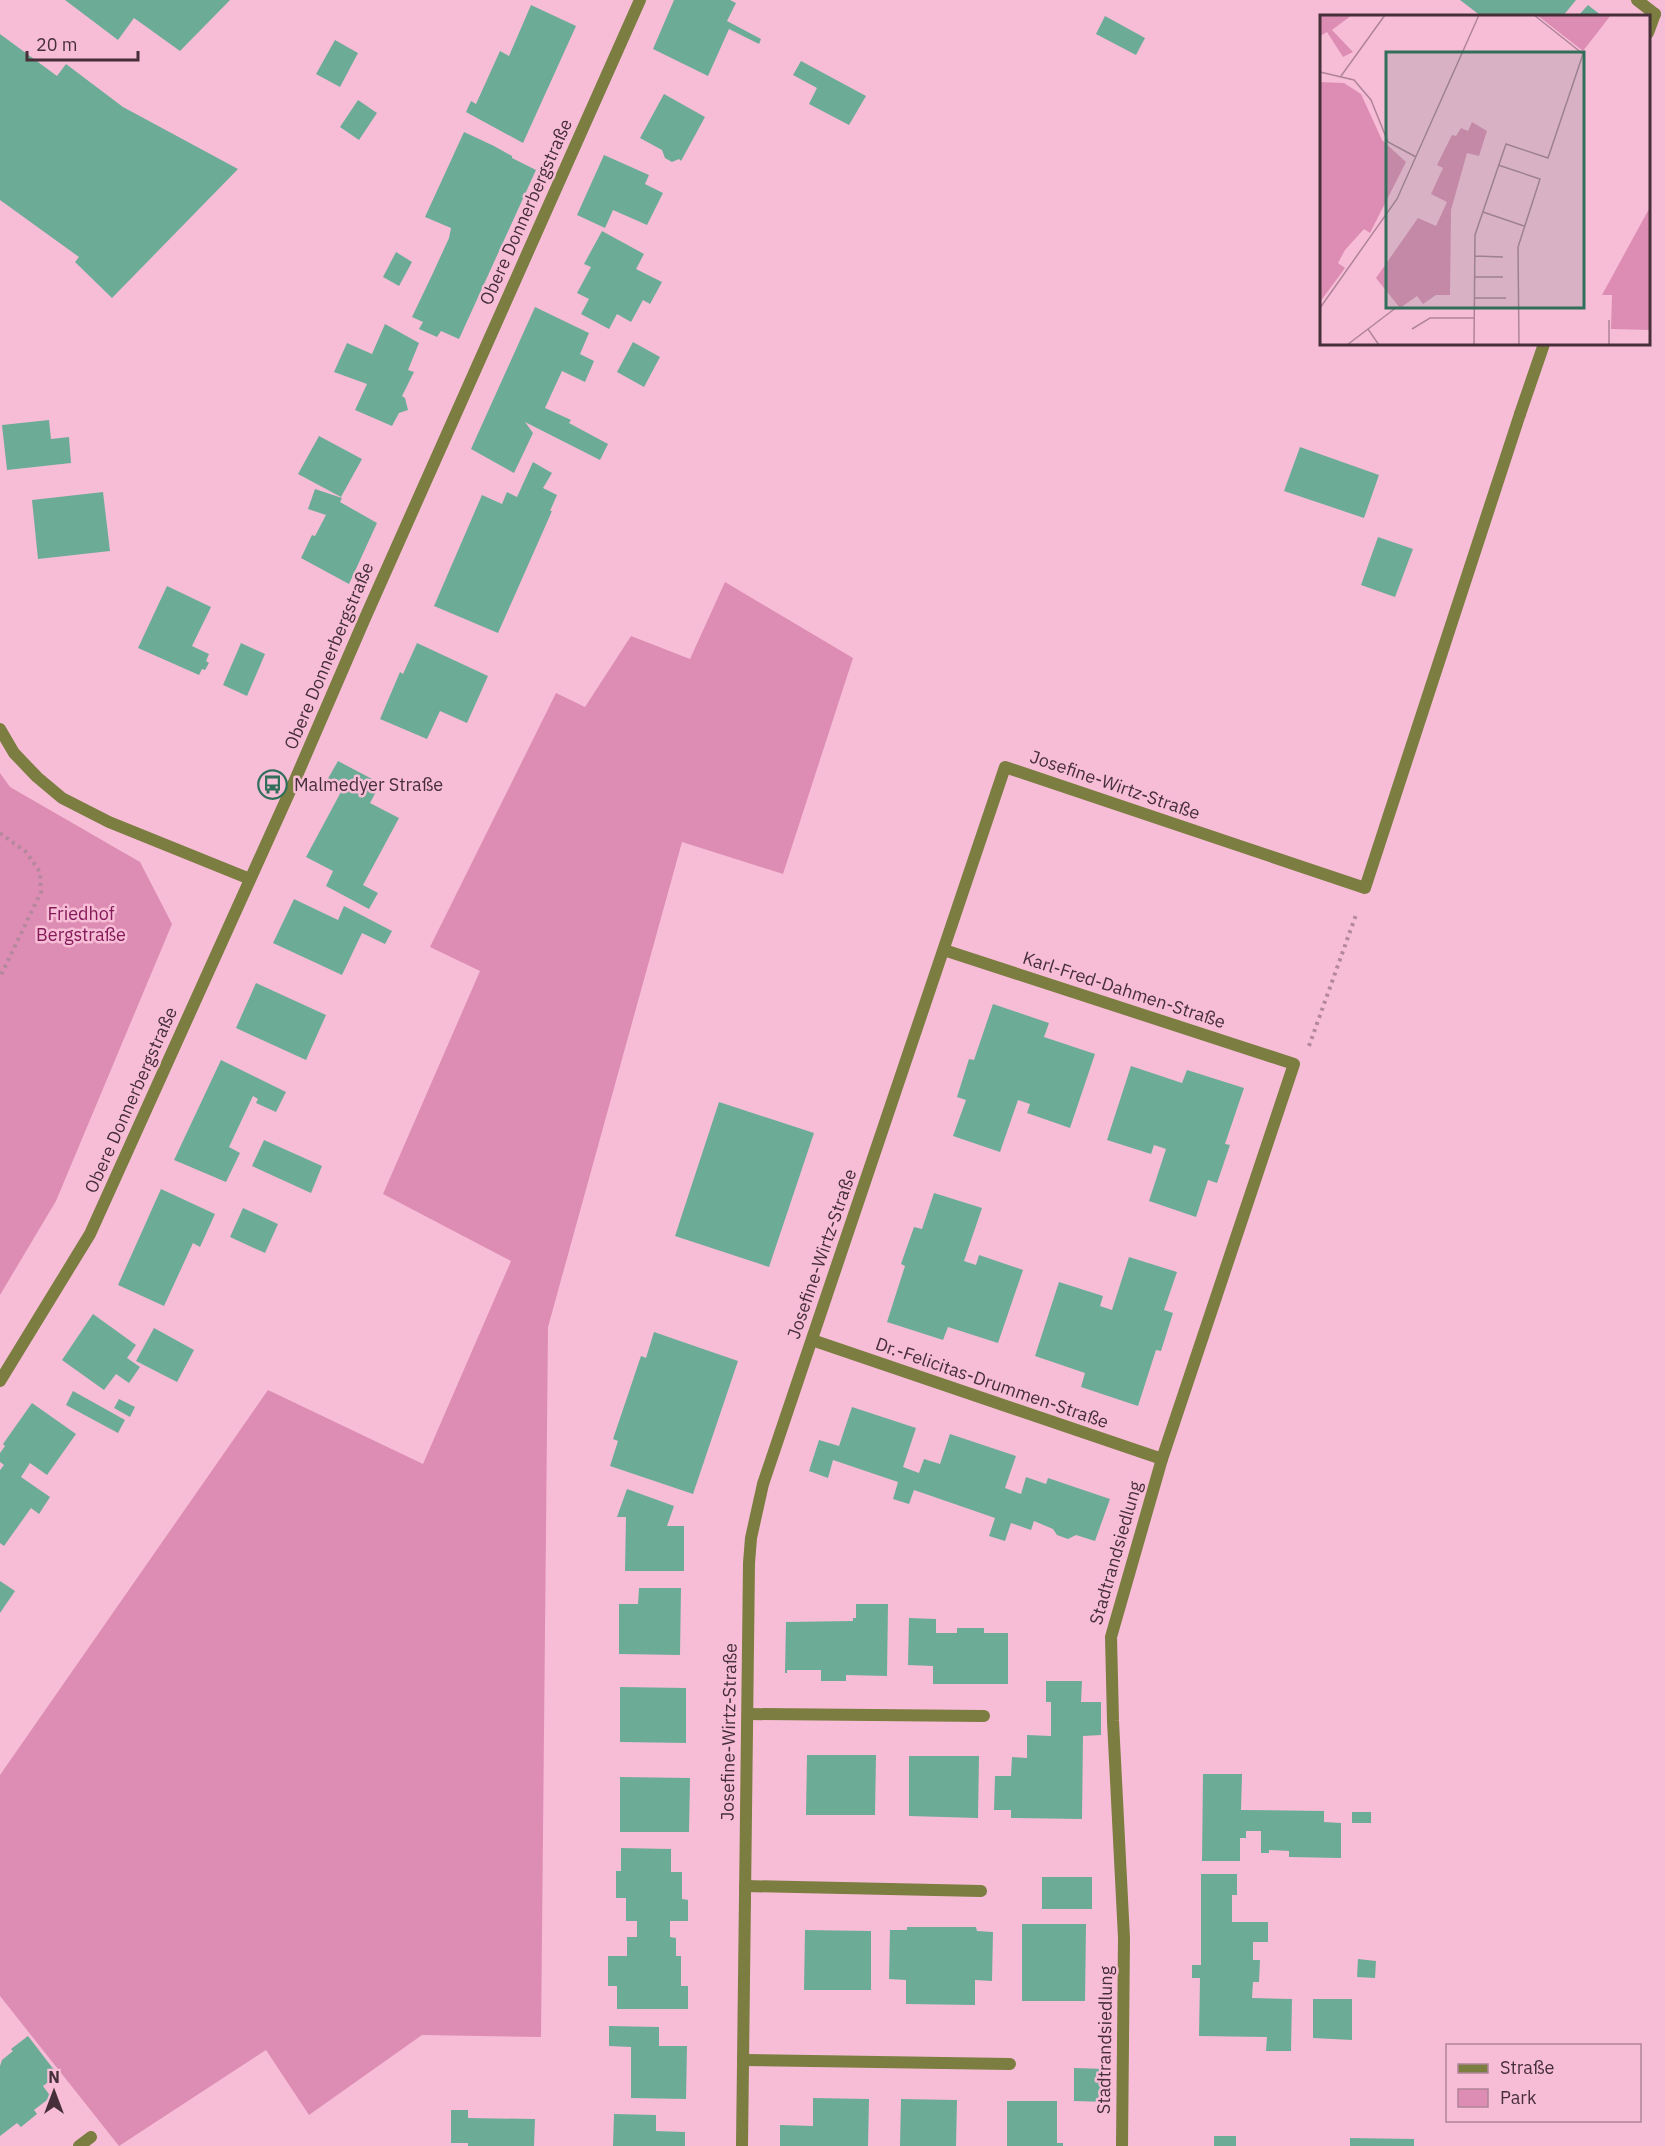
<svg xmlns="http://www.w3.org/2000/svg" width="1665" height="2146" viewBox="0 0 1665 2146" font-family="'IBM Plex Sans',sans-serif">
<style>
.green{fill:#dd8db3}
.building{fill:#6cac96}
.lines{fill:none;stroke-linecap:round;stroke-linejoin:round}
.path{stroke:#b4889c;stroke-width:4;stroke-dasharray:3 4.5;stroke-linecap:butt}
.lane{stroke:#7b7d41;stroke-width:12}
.street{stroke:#7b7d41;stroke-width:12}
.labels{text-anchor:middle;stroke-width:5;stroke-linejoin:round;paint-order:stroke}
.street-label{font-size:18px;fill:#462f39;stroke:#f7bdd7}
.poi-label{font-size:18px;fill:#462f39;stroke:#f7bdd7;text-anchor:start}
.park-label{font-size:18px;fill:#841a58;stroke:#f7bdd7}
.inset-road{fill:none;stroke:#b08498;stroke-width:1.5}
.view{fill:#316f5b;fill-opacity:0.15;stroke:#316f5b;stroke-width:3}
.inset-edge{fill:none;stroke:#462f39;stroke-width:3}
</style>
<rect width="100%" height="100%" fill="#f7bdd7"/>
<!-- green -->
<g class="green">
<polygon points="725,582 853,658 783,874 682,842 548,1327 541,2037 422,2035 309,2115 266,2050 119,2146 0,1996 0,1775 268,1390 423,1464 511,1261 383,1194 480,971 430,947 556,693 585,707 631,636 690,659"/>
<polygon points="0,773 10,787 140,862 172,924 56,1201 0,1295"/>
</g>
<!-- building -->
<g class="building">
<polygon points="65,0 230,0 180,51 134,18 118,40"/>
<polygon points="674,0 730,0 736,3 727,21 761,39 759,44 729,29 708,76 653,49"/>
<polygon points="1460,0 1576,0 1563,16 1481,16"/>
<polygon points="531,5 576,26 523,143 466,112 471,101 476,104 500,51 509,56"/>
<polygon points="1588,5 1602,16 1578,16"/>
<polygon points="1105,16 1145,38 1136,55 1096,34"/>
<polygon points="0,34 57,76 66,64 123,107 238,169 112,298 75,262 79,257 0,200"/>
<polygon points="335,40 358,53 340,87 316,74"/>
<polygon points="801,61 866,96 849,125 809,104 817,88 793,75"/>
<polygon points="664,94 705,117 681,161 679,159 672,162 665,158 662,150 640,138"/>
<polygon points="358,100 377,113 359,140 340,127"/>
<polygon points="464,132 494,146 512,156 512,158 536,170 459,339 441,331 437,337 419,329 423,322 412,317 433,273 449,238 451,228 425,217"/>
<polygon points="604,155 649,175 645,184 663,193 647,225 613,210 605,228 577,215"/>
<polygon points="602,231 644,254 636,269 662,282 650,304 643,300 631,322 617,314 609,329 581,314 589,299 577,293 591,267 584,264"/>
<polygon points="396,252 412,262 399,286 383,277"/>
<polygon points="535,307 589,333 580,354 594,361 585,382 562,371 545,408 571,420 569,423 608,444 600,460 525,422 533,433 514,473 471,449"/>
<polygon points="385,324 419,343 408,370 414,372 402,396 405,398 408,410 399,413 392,426 355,410 367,384 334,372 347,343 372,354"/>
<polygon points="633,342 660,357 644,387 617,372"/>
<polygon points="49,420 51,439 69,437 71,463 7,470 2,425"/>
<polygon points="319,436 362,459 341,497 298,474"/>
<polygon points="1300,447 1379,475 1364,518 1284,491"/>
<polygon points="533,462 552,473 543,488 557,495 550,511 552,511 498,633 434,606 482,495 502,504 507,492 517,497"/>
<polygon points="315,489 342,498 340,502 377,523 349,584 301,558 312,535 315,536 326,515 308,509"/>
<polygon points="103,492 110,551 38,559 32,500"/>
<polygon points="1378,537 1413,549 1395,597 1361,585"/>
<polygon points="167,586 211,607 192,646 209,654 206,661 209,663 205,670 202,669 199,675 138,648"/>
<polygon points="241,643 265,654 247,696 223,685"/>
<polygon points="417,643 488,676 467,723 440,711 427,739 380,719 400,672 403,674"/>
<polygon points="338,761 374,780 379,786 370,803 399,818 363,885 378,893 369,909 326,886 333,871 306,857 342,790 326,782"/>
<polygon points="294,899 338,920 344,906 392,931 385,944 362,933 342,975 273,943"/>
<polygon points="256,983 326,1015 306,1060 236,1028"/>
<polygon points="993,1004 1049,1023 1044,1037 1095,1054 1070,1128 1027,1113 1030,1104 1018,1100 1000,1152 953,1136 966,1100 957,1097 969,1059 974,1060"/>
<polygon points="221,1060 286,1092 276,1112 256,1103 258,1099 253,1096 229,1147 240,1153 226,1182 174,1160"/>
<polygon points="1131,1066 1182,1083 1187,1070 1244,1088 1225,1144 1230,1145 1217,1183 1208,1180 1196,1217 1149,1201 1166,1149 1154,1145 1151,1154 1107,1140"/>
<polygon points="719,1102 814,1133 769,1267 675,1236"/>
<polygon points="264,1140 322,1166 311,1193 252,1166"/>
<polygon points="161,1189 215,1214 200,1247 193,1243 164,1306 118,1285"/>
<polygon points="934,1193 982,1208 964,1261 976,1265 979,1255 1023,1270 998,1343 948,1327 943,1340 887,1322 905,1266 901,1264 914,1227 922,1229"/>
<polygon points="243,1208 278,1224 265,1253 230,1237"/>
<polygon points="1129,1257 1177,1272 1164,1310 1173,1313 1161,1351 1156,1350 1138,1406 1081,1387 1085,1373 1035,1356 1059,1282 1103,1296 1100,1306 1112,1310"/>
<polygon points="93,1314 136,1345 127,1358 140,1367 129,1383 116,1374 104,1390 62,1360"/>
<polygon points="154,1328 194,1350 177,1382 136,1361"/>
<polygon points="654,1332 738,1361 693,1494 610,1466 618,1441 613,1439 641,1356 646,1358"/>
<polygon points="73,1391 125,1420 118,1433 66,1405"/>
<polygon points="119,1399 135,1407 130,1417 114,1408"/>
<polygon points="32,1403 76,1434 47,1475 30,1463 21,1477 50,1497 39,1514 31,1508 4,1546 0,1543 0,1470 4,1465 0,1462 0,1453 5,1446 3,1444"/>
<polygon points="852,1407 916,1428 903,1467 919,1473 924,1459 940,1464 950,1434 1016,1456 1005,1488 1021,1494 1026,1477 1046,1484 1048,1478 1110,1499 1095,1541 1076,1535 1068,1539 1057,1535 1053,1529 1034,1521 1031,1530 1011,1523 1005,1541 989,1536 995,1518 914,1490 909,1504 893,1499 898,1482 833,1460 828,1478 809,1471 819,1440 839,1446"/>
<polygon points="627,1489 674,1506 667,1526 684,1526 684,1571 625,1571 626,1517 617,1517"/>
<polygon points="0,1581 15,1591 0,1613"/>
<polygon points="639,1588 681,1588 680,1655 619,1654 619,1604 638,1604"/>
<polygon points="856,1604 888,1604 887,1676 846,1675 846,1681 821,1681 821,1670 787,1670 787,1673 785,1673 786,1622 853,1621 853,1618 856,1618"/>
<polygon points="909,1618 936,1619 936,1633 957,1633 957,1628 984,1628 984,1633 1008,1633 1008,1684 933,1684 933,1666 908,1665"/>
<polygon points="1046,1681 1082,1681 1081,1702 1101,1702 1101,1735 1083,1736 1082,1819 1011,1818 1011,1810 994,1810 995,1776 1011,1776 1012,1757 1027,1758 1027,1735 1051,1736 1051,1702 1046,1702"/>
<polygon points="620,1687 686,1688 686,1743 620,1742"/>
<polygon points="807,1755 876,1755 875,1815 806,1815"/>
<polygon points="909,1756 979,1756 978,1818 909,1816"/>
<polygon points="1203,1774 1242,1774 1241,1810 1324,1811 1324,1822 1341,1823 1341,1858 1289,1857 1289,1851 1269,1850 1269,1853 1261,1853 1261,1831 1246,1831 1246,1838 1240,1838 1240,1861 1202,1861"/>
<polygon points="620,1777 690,1778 689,1832 620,1832"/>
<rect x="1352" y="1812" width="19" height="11"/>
<polygon points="621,1848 671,1849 671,1872 682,1872 682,1899 688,1900 688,1921 670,1921 670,1937 676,1938 676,1956 681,1956 681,1986 688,1986 688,2009 617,2009 617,1986 608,1986 608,1956 627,1956 627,1937 637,1937 637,1921 626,1921 626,1898 616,1898 616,1871 621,1871"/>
<polygon points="1201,1874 1237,1874 1237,1895 1232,1895 1232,1922 1268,1922 1268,1942 1253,1942 1253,1960 1260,1960 1259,1982 1253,1982 1252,1998 1292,1999 1291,2051 1266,2051 1267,2037 1199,2036 1200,1978 1192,1978 1192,1965 1201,1965"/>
<rect x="1042" y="1877" width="50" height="32"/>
<polygon points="1022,1924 1086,1924 1085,2001 1022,2001"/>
<polygon points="907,1927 976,1927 977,1931 993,1932 992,1981 975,1980 975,2005 906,2004 906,1980 889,1979 890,1930 907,1930"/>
<polygon points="805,1930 871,1931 871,1990 804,1990"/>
<polygon points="1358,1959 1376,1961 1375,1978 1357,1977"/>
<polygon points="1313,1999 1352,1999 1352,2040 1313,2038"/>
<polygon points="609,2026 659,2027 659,2046 687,2046 686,2099 631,2098 631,2047 609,2046"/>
<polygon points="28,2036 58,2075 43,2086 51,2097 34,2110 37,2114 21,2127 17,2123 0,2136 0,2066 2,2060 13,2051 11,2049"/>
<polygon points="1074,2068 1107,2069 1107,2102 1074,2101"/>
<polygon points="813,2098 869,2099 868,2146 780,2146 780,2125 813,2126"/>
<polygon points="901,2099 957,2100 956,2146 900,2146"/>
<polygon points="1007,2101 1057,2101 1057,2143 1063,2143 1063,2146 1007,2146"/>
<polygon points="451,2110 468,2110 468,2118 535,2119 534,2146 468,2146 468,2143 451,2143"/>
<polygon points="614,2114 656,2115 656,2131 685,2132 685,2146 613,2146"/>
<rect x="1214" y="2136" width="22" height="10"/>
<polygon points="1350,2138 1414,2139 1414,2146 1350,2146"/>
</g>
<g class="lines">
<!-- path -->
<g class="path">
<polyline points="0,833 26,852 40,872 41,892 0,977"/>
<polyline points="1309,1046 1357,912"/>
</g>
<!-- lane -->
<g class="lane">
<polyline points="1648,33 1655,14"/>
<polyline points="1520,414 1544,344"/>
<polyline points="748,1714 984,1716"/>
<polyline points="745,1886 981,1891"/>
<polyline points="743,2060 1010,2064"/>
</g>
<!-- street -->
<g class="street">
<polyline points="1637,0 1655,14"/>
<polyline points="0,729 14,753 37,777 62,798 109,822 250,879"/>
<polyline points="944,950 1294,1064 1162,1459 1111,1637 1113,1721 1124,1938 1122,2146"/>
<polyline points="812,1340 1162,1459"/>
<polyline points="0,1381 90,1234 295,780 365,618 640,0"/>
<polyline points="79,2146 91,2137"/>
<polyline points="742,2146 749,1563 751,1538 763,1484 1005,767 1365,888 1520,414"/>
</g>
</g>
<!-- icons -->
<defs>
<symbol id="bus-ring" viewBox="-11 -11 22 22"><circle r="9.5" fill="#f7bdd7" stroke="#316f5b" stroke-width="1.5"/><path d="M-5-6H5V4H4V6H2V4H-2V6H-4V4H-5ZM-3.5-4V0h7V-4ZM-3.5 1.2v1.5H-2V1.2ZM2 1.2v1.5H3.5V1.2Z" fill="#316f5b"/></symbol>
</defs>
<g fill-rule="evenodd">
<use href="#bus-ring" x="256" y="768" width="33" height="33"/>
</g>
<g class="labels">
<!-- street labels -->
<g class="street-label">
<text transform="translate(526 212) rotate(-66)" y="6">Obere Donnerbergstraße</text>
<text transform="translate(329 656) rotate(-67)" y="6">Obere Donnerbergstraße</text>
<text transform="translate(1115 785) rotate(19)" y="6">Josefine-Wirtz-Straße</text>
<text transform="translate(1124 990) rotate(18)" y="6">Karl-Fred-Dahmen-Straße</text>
<text transform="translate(131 1100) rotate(-66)" y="6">Obere Donnerbergstraße</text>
<text transform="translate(822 1254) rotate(-71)" y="6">Josefine-Wirtz-Straße</text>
<text transform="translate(992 1383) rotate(19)" y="6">Dr.-Felicitas-Drummen-Straße</text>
<text transform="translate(1116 1553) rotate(-74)" y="6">Stadtrandsiedlung</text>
<text transform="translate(729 1732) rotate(-89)" y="6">Josefine-Wirtz-Straße</text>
<text transform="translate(1105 2040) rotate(-89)" y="6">Stadtrandsiedlung</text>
</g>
<!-- poi labels -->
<g class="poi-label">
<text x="294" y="791">Malmedyer Straße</text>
</g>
<!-- park labels -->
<g class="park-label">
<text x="81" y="920">Friedhof<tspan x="81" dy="21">Bergstraße</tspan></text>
</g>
</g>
<!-- overview -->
<g transform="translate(1320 15)">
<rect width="330" height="330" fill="#f7bdd7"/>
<path d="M0,0H32L12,15L33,37L23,42L7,17L0,21ZM217,0H291L263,36ZM0,67L24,68L41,79L62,125L86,147L50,218L44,214L25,235L18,248L25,253L0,287ZM152,107L167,116L159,141L147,138L131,195L130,280H116L103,289L97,281L80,293L56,263L98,203L116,211L127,187L111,179L123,153L117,150L132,120L136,121L141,113L148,116ZM330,192V315L291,314L292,280H282Z" fill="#dd8db3"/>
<path class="inset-road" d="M0,57L34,65L51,85L68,127L96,142M21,61L65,0M178,150L220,164L198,232L199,330M163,197L204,211M155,241L183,242M155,262H183M154,283H186M0,293L77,184L159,0M48,314L77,292M92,314L110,303H154M27,330L48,314L59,330M154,330L155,220L186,129L228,143L263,39L214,0M289,330V305"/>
<path class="view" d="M66,37H264V293H66Z"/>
<rect width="330" height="330" class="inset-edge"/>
</g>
<!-- legend -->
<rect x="1446" y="2044" width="195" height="78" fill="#f7bdd7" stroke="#b08498" stroke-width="1.5"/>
<rect x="1458" y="2064" width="30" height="9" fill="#7b7d41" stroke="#b08498" stroke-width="1.5"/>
<text x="1500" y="2074" font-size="18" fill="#462f39">Straße</text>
<rect x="1458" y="2089" width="30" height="18" fill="#dd8db3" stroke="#b08498" stroke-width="1.5"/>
<text x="1500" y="2104" font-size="18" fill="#462f39">Park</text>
<!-- north arrow -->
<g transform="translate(54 2092)" stroke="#f7bdd7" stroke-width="4.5" paint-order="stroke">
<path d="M0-4.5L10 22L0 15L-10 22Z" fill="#462f39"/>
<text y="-9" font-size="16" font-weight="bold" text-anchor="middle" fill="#462f39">N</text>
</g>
<!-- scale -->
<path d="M27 51v9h111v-9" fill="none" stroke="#462f39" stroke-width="3"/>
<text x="36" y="51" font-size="18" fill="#462f39" stroke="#f7bdd7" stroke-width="4.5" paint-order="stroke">20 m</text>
</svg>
